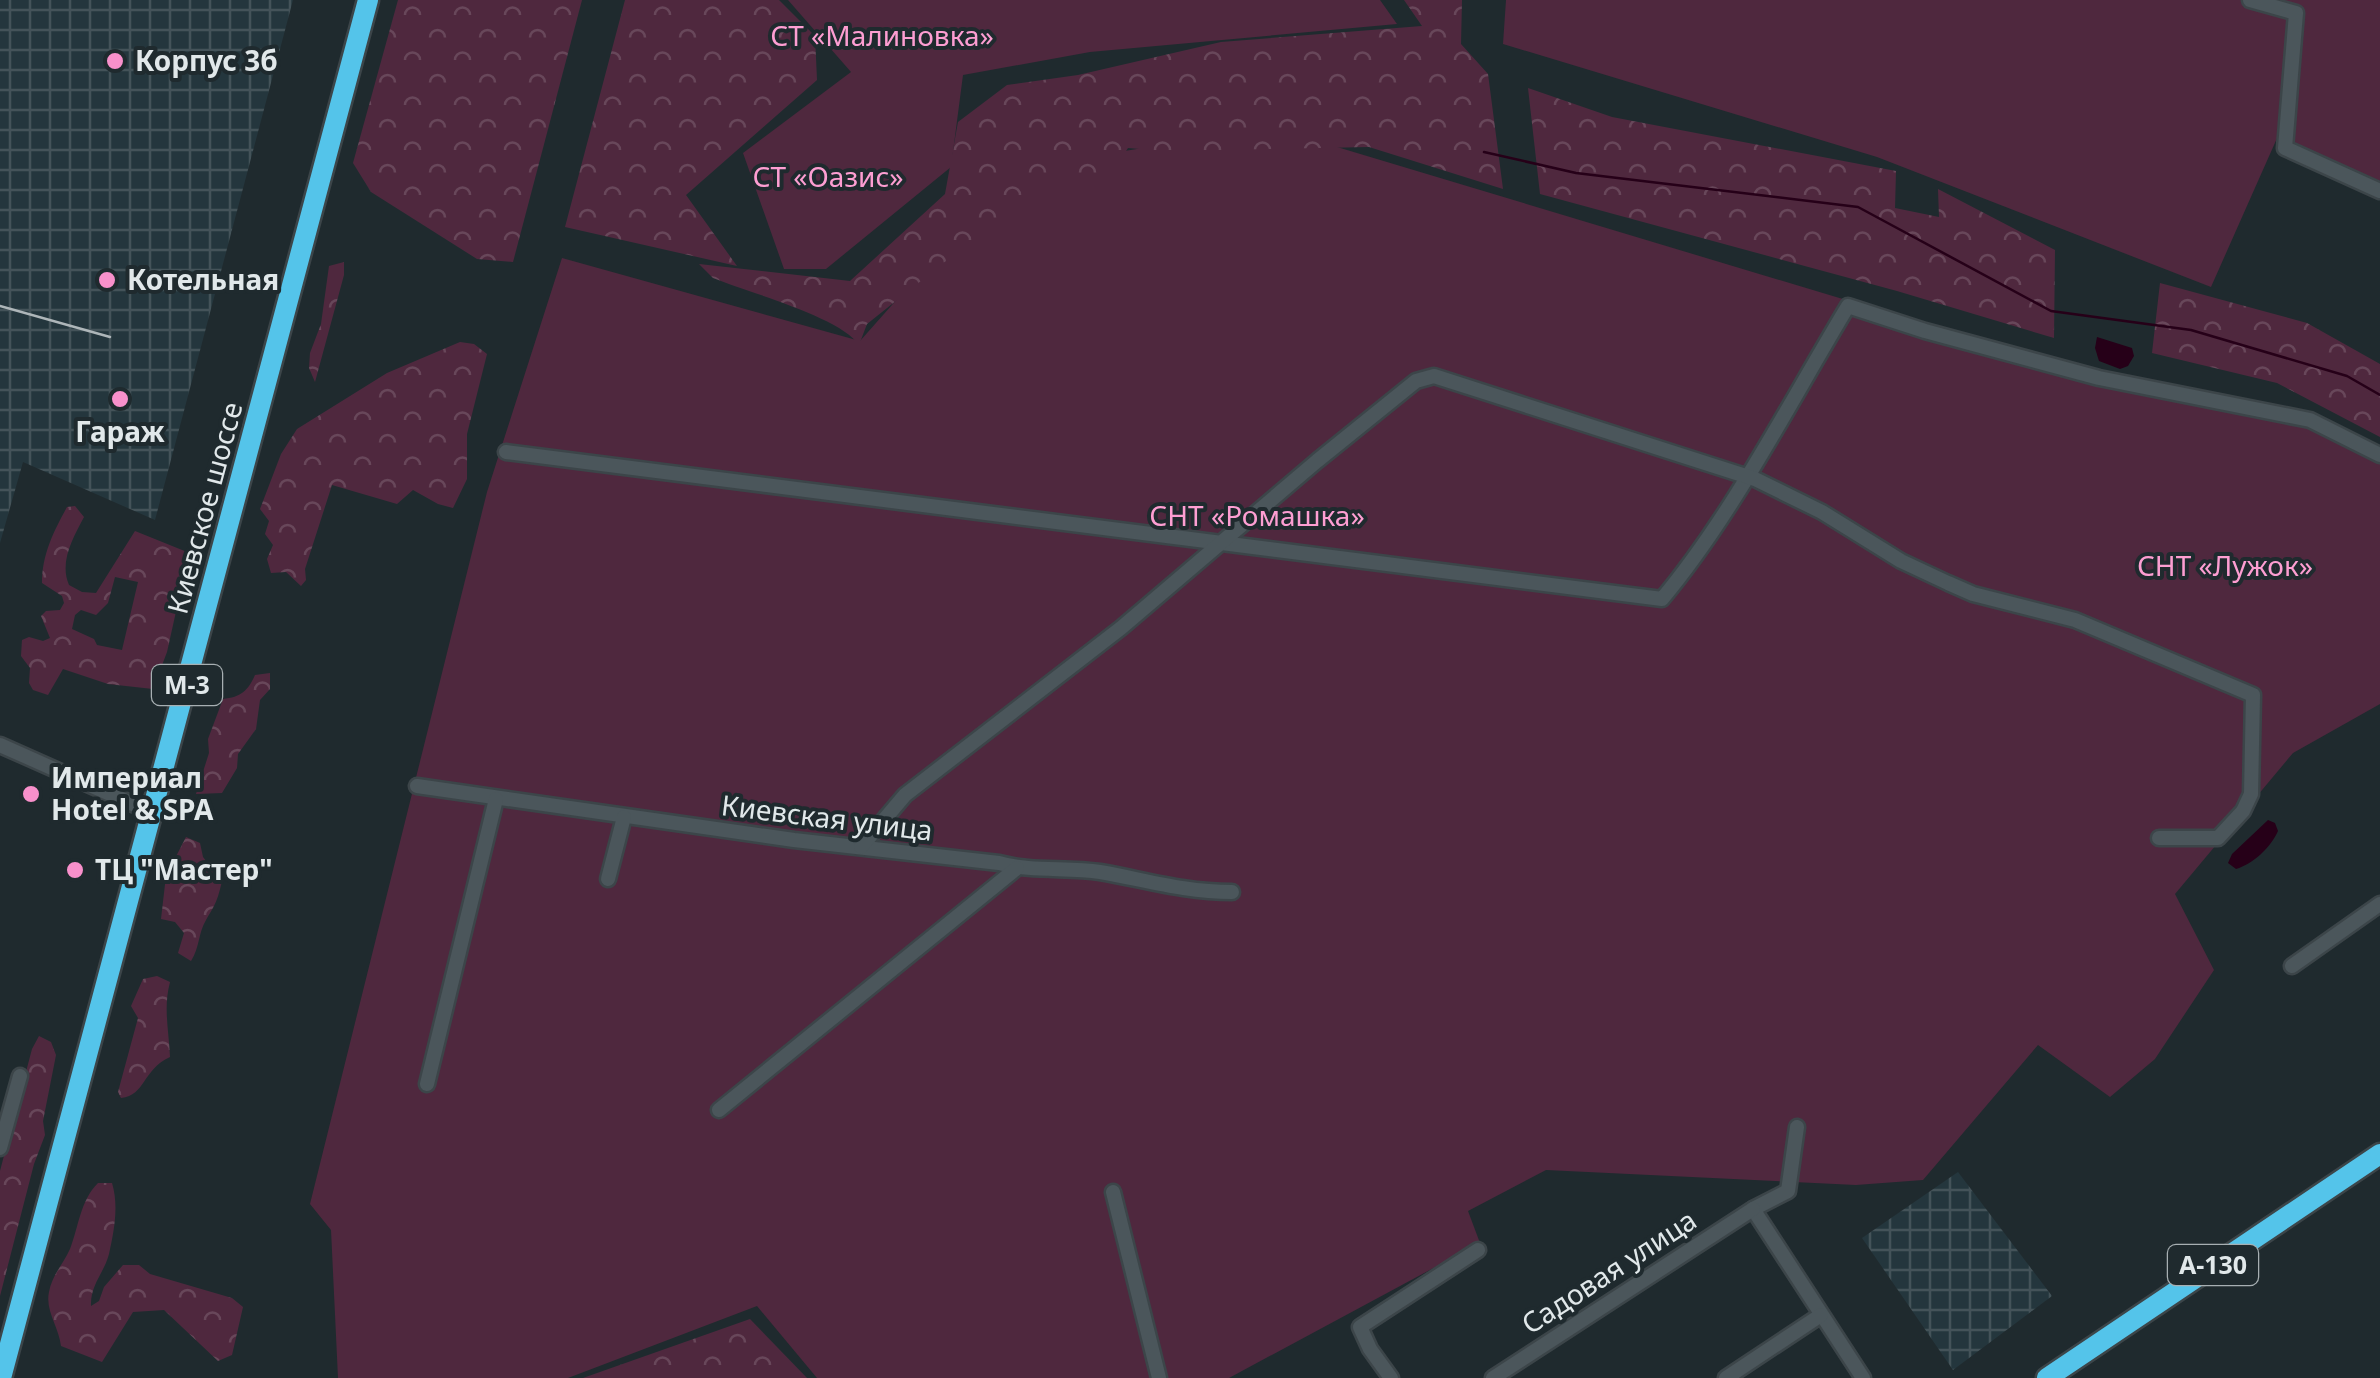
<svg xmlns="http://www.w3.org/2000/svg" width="2380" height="1378" viewBox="0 0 2380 1378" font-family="'Noto Sans',sans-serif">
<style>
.industrial{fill:url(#industrial-grid)}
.green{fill:#4f283e}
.forest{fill:url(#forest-crowns);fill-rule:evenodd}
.water{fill:#260018}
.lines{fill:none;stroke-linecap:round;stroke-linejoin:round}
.stream{stroke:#260018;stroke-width:2.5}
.minor-casing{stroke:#3c4549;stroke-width:19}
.highway-casing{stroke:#3c4549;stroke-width:25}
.minor{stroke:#4b565b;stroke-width:14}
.highway{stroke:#54c4ea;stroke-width:20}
.rail{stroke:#aeb6b9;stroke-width:2.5}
.poi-dot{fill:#f890cb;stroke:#1f2a2e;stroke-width:4}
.labels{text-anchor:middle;stroke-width:8;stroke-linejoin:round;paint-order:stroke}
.shield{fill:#1f2a2e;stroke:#a7afb2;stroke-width:2.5}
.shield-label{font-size:25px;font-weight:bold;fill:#e1e8ea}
.park-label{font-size:28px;fill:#fd9ed2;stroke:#1f2a2e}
.poi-label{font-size:28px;font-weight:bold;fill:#e1e8ea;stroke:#1f2a2e;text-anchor:start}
.street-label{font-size:28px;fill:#e1e8ea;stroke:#1f2a2e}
</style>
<defs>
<pattern id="industrial-grid" width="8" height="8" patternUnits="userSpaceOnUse" patternTransform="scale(2.5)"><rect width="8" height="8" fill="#24363d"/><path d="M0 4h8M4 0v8" fill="none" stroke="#445359"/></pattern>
<pattern id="forest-crowns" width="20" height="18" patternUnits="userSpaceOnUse" patternTransform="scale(2.5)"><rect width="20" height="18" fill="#4f283e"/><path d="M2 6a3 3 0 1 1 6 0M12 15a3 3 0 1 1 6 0" fill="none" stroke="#68475a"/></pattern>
</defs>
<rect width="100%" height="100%" fill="#1f2a2e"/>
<!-- industrial -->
<g class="industrial">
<polygon points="0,0 293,0 155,520 23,462 0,543"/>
<polygon points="1958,1172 2052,1296 1953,1370 1862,1238"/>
</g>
<!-- green -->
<g class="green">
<polygon points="788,0 1380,0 1397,24 1090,52 963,75 951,167 826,269 784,269 743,153 851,72"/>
<polygon points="1506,0 2380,0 2380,181 2278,136 2211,287 1877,157 1503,44"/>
<polygon points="1149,147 1337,147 1939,328 2304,423 2380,457 2380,704 2293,753 2175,894 2214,970 2155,1059 2110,1097 2038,1045 1923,1180 1856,1185 1546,1170 1468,1211 1480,1243 1229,1378 817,1378 757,1306 568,1378 338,1378 331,1230 310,1204 487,492 562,258 860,341 1001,182 1094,156"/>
</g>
<!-- forest -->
<g class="forest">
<polygon points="398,0 582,0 513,262 477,259 371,192 353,163"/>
<polygon points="625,0 779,0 815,36 817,80 686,195 737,266 565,227"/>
<path d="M1404,0H1462L1461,44L1488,74L1503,189L1369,147L1164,151L1128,148L1103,186L1065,166L867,324L859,345C841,317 747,292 713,278L699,264L850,281L945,194L958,122L1007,85L1078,75L1221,42L1422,26Z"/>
<polygon points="1528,88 1612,117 1896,171 1895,208 1939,217 1938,189 2055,250 2054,338 1897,291 1540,194"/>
<polygon points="344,262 344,275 315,382 309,368 310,353 321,324 329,266"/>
<polygon points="2160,283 2307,323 2380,364 2380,437 2277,383 2152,353"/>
<polygon points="460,342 474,344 487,354 467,434 467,479 453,508 438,504 413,490 397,504 332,485 305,569 306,580 301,586 286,572 271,573 267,559 273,545 265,534 269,521 260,509 281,454 297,429 387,373"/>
<path d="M75,506L84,517C73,538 59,562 69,585L82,592L96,593L135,531L187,552L193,565L181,589L167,652L153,689L108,684L63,669L48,695L33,690L29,683L30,668L21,656L22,640L29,637L43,641L50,638L41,616L46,611L60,610L64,603L62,596L42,583C42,554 54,531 67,507ZM115,577L138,582L122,650L97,645L94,639L72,629L75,615L81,610L96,615L108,603Z"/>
<path d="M270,673V689L260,700L256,729L238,754L237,768L222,793L196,794L209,753L208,739L223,699C241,697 248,691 255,675Z"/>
<path d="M186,837L200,843L203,857L222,881C217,902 216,903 206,920C198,933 200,947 191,961L178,953L184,933L175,922L161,919L166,876Z"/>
<path d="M157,976L170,982C163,1008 169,1031 170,1057C142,1070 146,1095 121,1098L118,1092L138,1018L131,1006L143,979Z"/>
<polygon points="39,1036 51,1042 56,1055 43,1121 45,1135 34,1164 0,1296 0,1171 32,1049"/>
<path d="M98,1183H112C119,1206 114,1231 109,1254C104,1273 90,1285 91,1306L99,1301L104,1287L123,1265H139L150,1274L232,1298L243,1307L232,1355L218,1361L164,1310L133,1312L102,1362L61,1346C59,1327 45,1311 49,1292C52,1275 64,1263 70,1249C79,1226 80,1201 98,1183Z"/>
<polygon points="750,1319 807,1378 583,1378"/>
</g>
<!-- water -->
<g class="water">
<polygon points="2097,337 2132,348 2134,356 2128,366 2120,369 2099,361 2095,348"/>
<path d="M2268,820L2275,823L2278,831C2271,847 2253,864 2236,869L2228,863L2232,854Z"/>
</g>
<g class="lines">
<!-- stream -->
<polyline class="stream" points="1484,152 1576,173 1858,207 2051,311 2191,330 2347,376 2380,395"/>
<defs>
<g id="minor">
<polyline points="2250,0 2296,13 2285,148 2380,191"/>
<path d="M506,452L1662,599C1733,514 1790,402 1848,306L1925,331L2099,378L2310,420L2380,455"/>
<polyline points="0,745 153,813"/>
<path d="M417,786L794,840L999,863C1032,872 1067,867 1100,872C1146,880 1184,892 1232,892"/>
<polyline points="861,847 905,795 1121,628 1317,461 1416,381 1434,376 1755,479 1822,512 1901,561 1948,583 1973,594 2075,620 2253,695 2251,794 2243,811 2218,838 2159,838"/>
<polyline points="608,879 624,817"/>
<polyline points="2292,966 2380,904"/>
<polyline points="427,1084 496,799"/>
<polyline points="719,1110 1017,868"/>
<polyline points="1797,1127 1788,1191 1753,1209 1863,1378"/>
<polyline points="0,1148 20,1076"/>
<polyline points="1113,1192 1159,1378"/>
<polyline points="1391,1378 1370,1349 1360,1327 1478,1250"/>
<polyline points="1493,1378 1753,1209"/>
<polyline points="1726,1378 1821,1315"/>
</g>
<g id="highway">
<polyline points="1,1378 368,0"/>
<polyline points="2047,1378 2380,1154"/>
</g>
</defs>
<!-- minor casing -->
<use href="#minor" class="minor-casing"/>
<!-- highway casing -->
<use href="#highway" class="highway-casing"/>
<!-- minor -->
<use href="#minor" class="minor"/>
<!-- highway -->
<use href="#highway" class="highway"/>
<!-- rail -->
<polyline class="rail" points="0,306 110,337"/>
</g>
<!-- markers -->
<g class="poi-dot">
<circle cx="115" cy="61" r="10"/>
<circle cx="107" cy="280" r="10"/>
<circle cx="120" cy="399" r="10"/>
<circle cx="31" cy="794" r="10"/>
<circle cx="75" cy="870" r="10"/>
</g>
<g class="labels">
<!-- shield labels -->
<g class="shield">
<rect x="152" y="665" width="70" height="40" rx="8"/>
<rect x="2168" y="1245" width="90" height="40" rx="8"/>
</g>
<g class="shield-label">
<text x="187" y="694">М-3</text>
<text x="2213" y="1274">А-130</text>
</g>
<!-- park labels -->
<g class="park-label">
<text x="882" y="46">СТ «Малиновка»</text>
<text x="828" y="187">СТ «Оазис»</text>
<text x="1257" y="526">СНТ «Ромашка»</text>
<text x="2225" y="576">СНТ «Лужок»</text>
</g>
<!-- poi labels -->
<g class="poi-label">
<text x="135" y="71">Корпус 3б</text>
<text x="127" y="290">Котельная</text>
<text x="120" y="442" text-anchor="middle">Гараж</text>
<text x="51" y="788">Империал<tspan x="51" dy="32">Hotel &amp; SPA</tspan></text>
<text x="95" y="880">ТЦ "Мастер"</text>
</g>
<!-- street labels -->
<g class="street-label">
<text transform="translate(205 508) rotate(-75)" y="10">Киевское шоссе</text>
<text transform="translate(827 818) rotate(7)" y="10">Киевская улица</text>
<text transform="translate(1609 1272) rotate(-33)" y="10">Садовая улица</text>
</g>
</g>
</svg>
